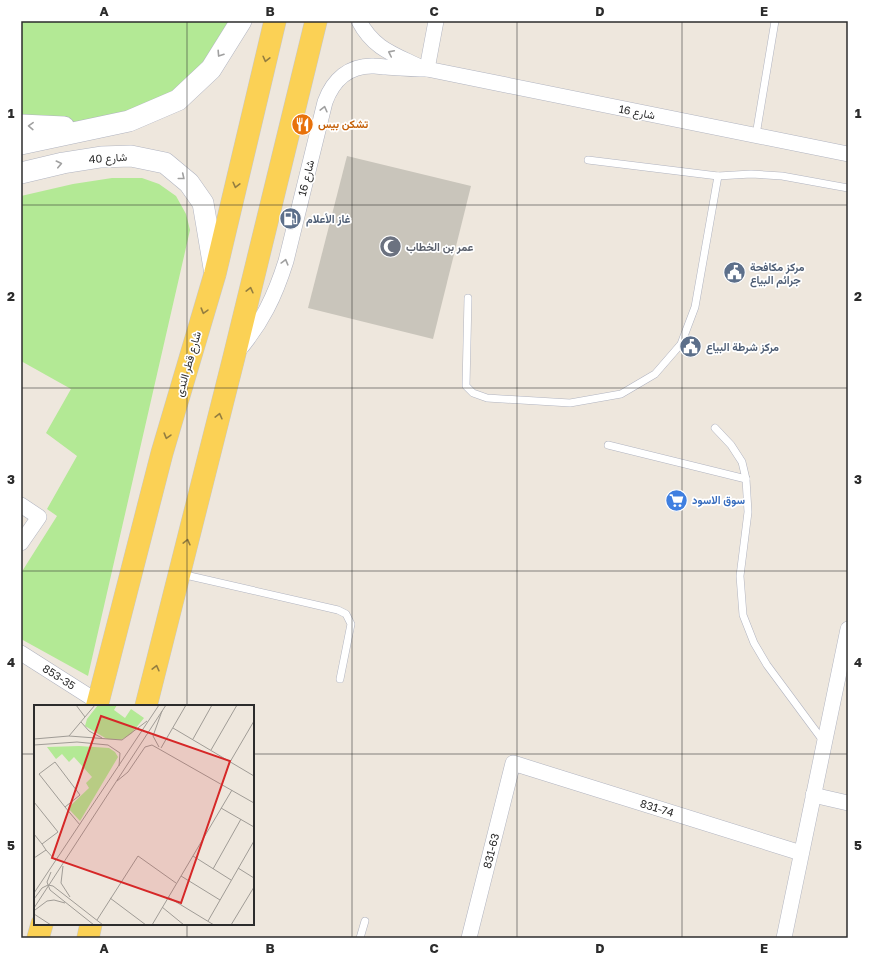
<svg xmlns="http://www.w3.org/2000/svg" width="869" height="959" viewBox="0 0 869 959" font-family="'Golos Text',Vazirmatn,sans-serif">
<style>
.green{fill:#b3e995}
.building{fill:#c9c5bb}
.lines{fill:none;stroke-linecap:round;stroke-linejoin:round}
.lane-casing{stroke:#b1b4c0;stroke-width:8}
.street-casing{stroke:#b1b4c0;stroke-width:16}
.secondary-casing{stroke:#b1b4c0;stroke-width:22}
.primary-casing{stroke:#c8c8c8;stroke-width:23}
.lane{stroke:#fff;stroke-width:7}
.street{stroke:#fff;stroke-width:15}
.secondary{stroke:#fff;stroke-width:21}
.primary{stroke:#fbd155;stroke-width:22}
.oneway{stroke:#a0a0a0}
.oneway2{stroke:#947e40}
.grid{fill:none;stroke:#2c2c2c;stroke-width:1;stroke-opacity:0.55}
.labels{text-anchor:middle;stroke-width:3.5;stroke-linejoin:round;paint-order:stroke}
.street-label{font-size:11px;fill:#2c2c2c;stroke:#fff}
.food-label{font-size:11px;font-weight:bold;fill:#c56008;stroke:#fff;text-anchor:start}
.service-label{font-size:11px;font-weight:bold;fill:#4e5e75;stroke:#fff;text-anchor:start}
.worship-label{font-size:11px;font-weight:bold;fill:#5b616d;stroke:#fff;text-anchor:start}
.shop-label{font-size:11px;font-weight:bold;fill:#366cbe;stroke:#fff;text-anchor:start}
.inset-road{fill:none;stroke:#a09c96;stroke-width:1}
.view{fill:#d62828;fill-opacity:0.15;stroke:#d62828;stroke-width:2}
.inset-edge{fill:none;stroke:#2c2c2c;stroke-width:2}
.neatline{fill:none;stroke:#2c2c2c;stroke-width:1.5}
.grid-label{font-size:13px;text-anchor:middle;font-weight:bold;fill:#2c2c2c}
</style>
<rect width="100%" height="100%" fill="#eee7dd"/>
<!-- green -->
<g class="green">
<polygon points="21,21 228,21 219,47 171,98 83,125 21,120"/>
<polygon points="112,178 142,178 159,184 176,196 186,214 190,230 88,676 21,639 21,573 57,516 47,509 77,456 46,433 71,389 21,361 21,196 73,184"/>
</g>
<!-- building -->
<polygon class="building" points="347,156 471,186 433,339 308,308"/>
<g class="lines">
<defs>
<g id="lane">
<polyline points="756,135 775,21"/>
<polyline points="588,160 718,176 751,174 782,176 848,188"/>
<polyline points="468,298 466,386 473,393 487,398 570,403 621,394 655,374 681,344 695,307 718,176"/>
<polyline points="715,428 731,445 742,462 746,479 748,512 740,576 743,615 754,643 767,665 824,742"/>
<polyline points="608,445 746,479"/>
<polyline points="181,574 338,610 346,614 351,624 340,679"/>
<polyline points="360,938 365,921"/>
</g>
<g id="street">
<path d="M359,21C373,48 393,54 418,66"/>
<polyline points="427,69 436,21"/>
<path d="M238,351C262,323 275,296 286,261L325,102C333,80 349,65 374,66C378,66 382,67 386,67C400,68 413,69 427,69L848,154"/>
<polyline points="21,505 39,517 21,543"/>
<polyline points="21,653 98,702"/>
<polyline points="813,795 848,803"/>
<polyline points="469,938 513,763 801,853"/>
<polyline points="784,938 848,629"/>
</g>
<g id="secondary">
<polyline points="21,125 64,127"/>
<polyline points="21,144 129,121 178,100 211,69 241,21"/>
<polyline points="21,173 63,163 101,157 131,156 165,163 189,183 203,203 215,274"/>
</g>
<g id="primary">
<polyline points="97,706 162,453 215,274 275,21"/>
<polyline points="146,706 234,357 316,21"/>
<polyline points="38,938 42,924"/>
<polyline points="88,938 91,924"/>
</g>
</defs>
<!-- lane casing -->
<use href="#lane" class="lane-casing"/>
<!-- street casing -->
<use href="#street" class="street-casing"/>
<!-- secondary casing -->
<use href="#secondary" class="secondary-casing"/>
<!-- primary casing -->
<use href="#primary" class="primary-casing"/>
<!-- lane -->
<use href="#lane" class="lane"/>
<!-- street -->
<use href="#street" class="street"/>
<!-- secondary -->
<use href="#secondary" class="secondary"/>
<!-- primary -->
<use href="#primary" class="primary"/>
</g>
<!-- one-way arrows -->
<defs><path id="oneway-chevron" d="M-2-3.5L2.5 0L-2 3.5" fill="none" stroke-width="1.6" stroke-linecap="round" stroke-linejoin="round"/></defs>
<g class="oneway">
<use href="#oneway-chevron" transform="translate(391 53) rotate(-154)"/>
<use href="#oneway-chevron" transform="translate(220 54) rotate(123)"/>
<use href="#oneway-chevron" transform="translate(324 109) rotate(-76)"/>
<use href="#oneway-chevron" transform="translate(31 126) rotate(-178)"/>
<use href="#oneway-chevron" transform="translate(59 164) rotate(-13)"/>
<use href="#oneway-chevron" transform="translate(182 177) rotate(39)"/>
<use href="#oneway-chevron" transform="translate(285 262) rotate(-75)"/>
</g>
<g class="oneway2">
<use href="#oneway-chevron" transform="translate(266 59) rotate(104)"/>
<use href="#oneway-chevron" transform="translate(236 185) rotate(104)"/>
<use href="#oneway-chevron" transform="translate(250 290) rotate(-76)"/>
<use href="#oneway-chevron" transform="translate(204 311) rotate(106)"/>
<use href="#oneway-chevron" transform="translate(219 416) rotate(-76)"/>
<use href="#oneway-chevron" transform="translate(167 436) rotate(106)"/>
<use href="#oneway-chevron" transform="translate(187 542) rotate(-76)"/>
<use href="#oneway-chevron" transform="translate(156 668) rotate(-76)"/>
</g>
<!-- grid -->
<path class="grid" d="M187,21V706M352,21V938M517,21V938M682,21V938M21,205H848M21,388H848M21,571H848M21,754H35M253,754H848M187,924V938"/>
<!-- icons -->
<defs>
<symbol id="restaurant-disc" viewBox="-11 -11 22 22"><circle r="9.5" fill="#e8710a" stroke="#fff"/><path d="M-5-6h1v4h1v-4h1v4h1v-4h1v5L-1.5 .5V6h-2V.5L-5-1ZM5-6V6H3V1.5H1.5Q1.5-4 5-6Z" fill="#fff"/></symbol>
<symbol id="fuel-disc" viewBox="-11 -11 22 22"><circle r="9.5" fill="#5c6f8a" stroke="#fff"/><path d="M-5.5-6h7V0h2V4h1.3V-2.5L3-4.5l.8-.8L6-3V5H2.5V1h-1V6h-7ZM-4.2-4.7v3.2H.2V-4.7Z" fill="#fff"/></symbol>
<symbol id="mosque-disc" viewBox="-11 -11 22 22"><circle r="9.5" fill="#6b7280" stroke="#fff"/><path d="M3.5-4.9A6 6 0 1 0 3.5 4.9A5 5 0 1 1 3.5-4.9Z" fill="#fff"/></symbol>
<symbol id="civic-disc" viewBox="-11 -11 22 22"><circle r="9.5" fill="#5c6f8a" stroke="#fff"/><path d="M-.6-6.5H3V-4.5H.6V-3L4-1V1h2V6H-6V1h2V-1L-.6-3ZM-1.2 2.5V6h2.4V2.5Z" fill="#fff"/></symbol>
<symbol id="supermarket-disc" viewBox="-11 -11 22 22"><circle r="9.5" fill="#3f7fe0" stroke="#fff"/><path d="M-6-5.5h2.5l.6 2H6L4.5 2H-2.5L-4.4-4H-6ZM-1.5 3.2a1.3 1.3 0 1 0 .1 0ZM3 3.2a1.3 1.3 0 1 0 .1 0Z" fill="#fff"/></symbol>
</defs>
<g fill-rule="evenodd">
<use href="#restaurant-disc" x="290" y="112" width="25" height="25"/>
<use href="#fuel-disc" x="278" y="206" width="25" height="25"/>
<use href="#mosque-disc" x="378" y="234" width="25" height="25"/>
<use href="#civic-disc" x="722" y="260" width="25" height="25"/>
<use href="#civic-disc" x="678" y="334" width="25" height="25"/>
<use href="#supermarket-disc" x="664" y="488" width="25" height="25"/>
</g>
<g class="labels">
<!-- street labels -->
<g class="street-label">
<text transform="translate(637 112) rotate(11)" y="4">شارع 16</text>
<text transform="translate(108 158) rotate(-4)" y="4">شارع 40</text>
<text transform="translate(306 178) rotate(-76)" y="4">شارع 16</text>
<text transform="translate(188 364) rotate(-74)" y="4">شارع قطر الندى</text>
<text transform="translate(59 677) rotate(33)" y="4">853-35</text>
<text transform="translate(657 808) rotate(17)" y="4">831-74</text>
<text transform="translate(491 851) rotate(-76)" y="4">831-63</text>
</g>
<!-- food labels -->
<g class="food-label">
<text x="318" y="128">تشكن بيس</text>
</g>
<!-- service labels -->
<g class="service-label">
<text x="306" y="223">غاز الأعلام</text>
<text x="750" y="271">مركز مكافحة<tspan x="750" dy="13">جرائم البياع</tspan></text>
<text x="706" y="351">مركز شرطة البياع</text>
</g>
<!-- worship labels -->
<g class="worship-label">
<text x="406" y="251">عمر بن الخطاب</text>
</g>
<!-- shop labels -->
<g class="shop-label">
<text x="692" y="504">سوق الاسود</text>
</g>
</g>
<!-- overview -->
<g transform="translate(34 705)">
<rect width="220" height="220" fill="#eee7dd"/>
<path d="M64,0H83L80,5L91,13L97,4L110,13L97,29L87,35L73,34L51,21L53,14ZM45,41L75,43L81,47L84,52L46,116L34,103L55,83L52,78L58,72L40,52L35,57L28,49L22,54L13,42Z" fill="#b3e995"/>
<path class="inset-road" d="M42,0L51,12M47,17L55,26L68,33M139,23L220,71M35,31L61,0M0,34L35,31L88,35L113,16M159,34L178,0M0,40L43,37L74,40L86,48L85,61M125,42L119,31L128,6M127,43L152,0M177,45L203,0M196,57L220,16M83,76L94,67L111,42L118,40L220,98M0,97L24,127L8,139L0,129M31,102L46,90L21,57L5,69L31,102L46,120M187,103L220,122M12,145L22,156M159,151L197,175M0,153L12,145L8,139M29,161L27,178L36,192M204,163L220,173M179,164L207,114M17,167L13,177L16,185L60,220M147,171L186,195M14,180L19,181L69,220M0,188L125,0M134,192L180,220M76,193L112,220M0,194L8,183L14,180M128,202L150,220M0,203L132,0M1,205L13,196L20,195L31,198M0,209L17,220M63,215L104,151L142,178M174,216L220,136M118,220L198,85M197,220L220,182"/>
<path class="view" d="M67,11L196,56L147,198L18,153Z"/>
<rect width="220" height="220" class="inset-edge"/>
</g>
<!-- border -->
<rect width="869" height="959" fill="none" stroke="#ffffff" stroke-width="44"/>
<rect x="22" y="22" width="825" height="915" class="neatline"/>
<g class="grid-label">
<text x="104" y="16">A</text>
<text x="270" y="16">B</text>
<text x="434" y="16">C</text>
<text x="600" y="16">D</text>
<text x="764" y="16">E</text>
<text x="11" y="118">1</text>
<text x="858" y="118">1</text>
<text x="11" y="301">2</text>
<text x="858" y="301">2</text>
<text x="11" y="484">3</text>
<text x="858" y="484">3</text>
<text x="11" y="667">4</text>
<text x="858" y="667">4</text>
<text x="11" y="850">5</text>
<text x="858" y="850">5</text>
<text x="104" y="953">A</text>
<text x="270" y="953">B</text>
<text x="434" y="953">C</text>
<text x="600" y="953">D</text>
<text x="764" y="953">E</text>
</g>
</svg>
